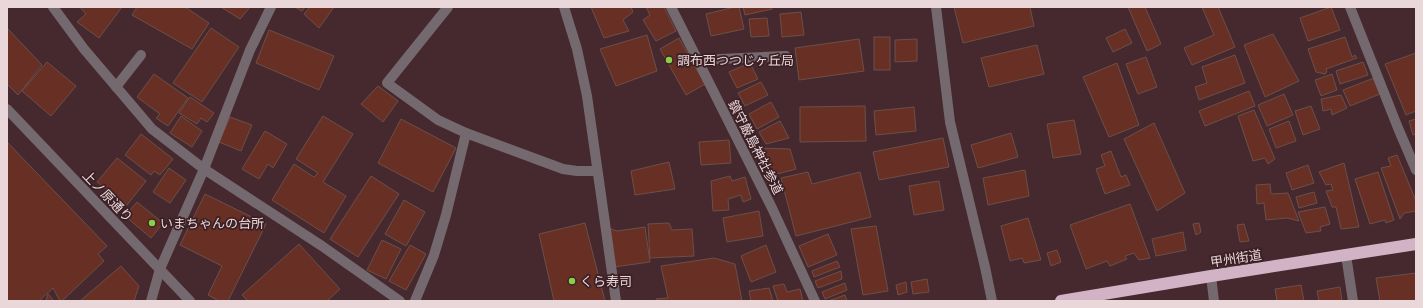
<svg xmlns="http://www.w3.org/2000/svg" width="1423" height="308" viewBox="0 0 1423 308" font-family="Poppins,'Noto Sans JP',sans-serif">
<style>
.building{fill:#683025;stroke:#6c4f48}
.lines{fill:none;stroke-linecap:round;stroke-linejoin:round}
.minor{stroke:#756970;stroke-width:10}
.highway{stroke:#d1b3c5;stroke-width:12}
.poi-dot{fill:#89cf49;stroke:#3a2025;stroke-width:1.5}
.labels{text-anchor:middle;stroke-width:3.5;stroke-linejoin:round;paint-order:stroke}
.poi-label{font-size:13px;fill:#ead7da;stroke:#3a2025;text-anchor:start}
.street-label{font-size:13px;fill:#ead7da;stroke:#3a2025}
</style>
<rect width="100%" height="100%" fill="#45292f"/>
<!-- building -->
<g class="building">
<polygon points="80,7 122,7 99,38 77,22 86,14"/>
<polygon points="137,7 185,7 209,23 192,49 132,15"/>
<polygon points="221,7 250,7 240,19"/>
<polygon points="295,7 305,7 302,11"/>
<polygon points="310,7 334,7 319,28 304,14"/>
<polygon points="591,7 631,7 633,12 623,20 629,31 604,38"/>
<polygon points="646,7 664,7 676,31 656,41 643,20 650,15"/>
<polygon points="735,7 739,7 744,29 711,36 706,14"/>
<polygon points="743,7 771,7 772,9 745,15"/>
<polygon points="954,7 1030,7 1034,26 963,43"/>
<polygon points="1128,7 1145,7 1161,44 1147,51"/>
<polygon points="1202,7 1218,7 1235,47 1192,65 1184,48 1214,35"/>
<polygon points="1331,7 1340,30 1308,41 1300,18"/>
<polygon points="801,12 804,35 782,37 780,14"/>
<polygon points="767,18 769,36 751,37 749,19"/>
<polygon points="7,28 42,65 18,95 7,84"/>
<polygon points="211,28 239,47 202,102 173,83"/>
<polygon points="1125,29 1132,43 1113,52 1106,38"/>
<polygon points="269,30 334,56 319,90 256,63"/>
<polygon points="1273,34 1299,81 1265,97 1244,45"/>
<polygon points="647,35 657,71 616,86 600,49"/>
<rect x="874" y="37" width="16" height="33"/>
<polygon points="1345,37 1352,57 1355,55 1357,58 1326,69 1327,72 1325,74 1316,72 1308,49"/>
<polygon points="679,38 705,84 686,95 660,49"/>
<polygon points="859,39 864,71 799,80 795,48"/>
<polygon points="917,39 917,61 895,62 895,40"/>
<polygon points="1037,45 1044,74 989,87 981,58"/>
<polygon points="1416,53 1416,111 1406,115 1385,64"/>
<polygon points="1235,55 1245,83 1199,100 1195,87 1207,83 1202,67"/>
<polygon points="1146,57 1157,87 1138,94 1126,64"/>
<polygon points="47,62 76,86 51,116 22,91"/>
<polygon points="1363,62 1368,75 1340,84 1336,71"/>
<polygon points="750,63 758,79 737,88 729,72"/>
<polygon points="1117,63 1139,125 1109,137 1083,77"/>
<polygon points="154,74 188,98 168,126 156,118 160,114 137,97"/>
<polygon points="1332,74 1337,90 1321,96 1315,80"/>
<polygon points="1374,78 1380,94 1350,106 1343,90"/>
<polygon points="761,82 768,95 745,106 738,93"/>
<polygon points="378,86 398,101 383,122 361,104"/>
<polygon points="1249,91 1255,106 1205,126 1199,111"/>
<polygon points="1284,94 1293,115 1267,126 1258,105"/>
<polygon points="1341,95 1347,108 1332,115 1331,109 1323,111 1321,99"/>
<polygon points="190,97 214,113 207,122 201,118 197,124 179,113"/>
<polygon points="771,102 779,117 757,129 749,114"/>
<polygon points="865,106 866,141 800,142 800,107"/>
<polygon points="1311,106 1320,129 1303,135 1295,111"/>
<polygon points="914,107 916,131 876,135 874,111"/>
<polygon points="1254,110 1275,159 1268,164 1265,158 1253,161 1238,116"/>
<polygon points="181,116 202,131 192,147 170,133"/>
<polygon points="323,116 353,134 323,182 346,196 324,233 272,200 294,164 314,177 318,173 296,159"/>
<polygon points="230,117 252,125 241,151 219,142"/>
<polygon points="401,119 456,148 433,192 378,163"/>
<polygon points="1416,119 1416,134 1413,135 1409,121"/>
<polygon points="1074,120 1081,154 1053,158 1047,124"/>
<polygon points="780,121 789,138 766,144 759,132"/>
<polygon points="1289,121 1296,141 1276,148 1269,129"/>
<polygon points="1154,123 1185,193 1157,211 1124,139"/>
<polygon points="265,131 287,144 273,168 268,164 259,179 242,169"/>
<polygon points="1011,133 1018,157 978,168 971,145"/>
<polygon points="141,134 173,159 160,175 154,171 151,175 125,155"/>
<polygon points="943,138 949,167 879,180 873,152"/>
<polygon points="729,140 731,163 701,165 699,142"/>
<polygon points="7,142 107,246 98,254 104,261 62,301 60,301 53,288 39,301 7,301"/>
<polygon points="758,148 790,149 796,169 766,177"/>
<polygon points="1111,151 1121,177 1126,175 1130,185 1105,194 1096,169 1105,166 1101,155"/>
<polygon points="1397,155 1416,201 1416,211 1404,213 1400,219 1381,168 1391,166 1388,158"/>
<polygon points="117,158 146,181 127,205 97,182"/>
<polygon points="669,162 675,189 635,195 631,171"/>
<polygon points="1344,163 1359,227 1341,229 1336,207 1332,207 1326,191 1333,190 1331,184 1326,185 1319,172"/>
<polygon points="1308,165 1314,183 1292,190 1286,173"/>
<polygon points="169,168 186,180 170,203 153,192"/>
<polygon points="1025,170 1029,196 988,205 983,178"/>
<polygon points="808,172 812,184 860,172 871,217 796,236 781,178"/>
<polygon points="1378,172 1394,220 1386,223 1385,220 1370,224 1355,179"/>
<polygon points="371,176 399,194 358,257 330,239"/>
<polygon points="730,176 732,181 745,177 751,199 743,202 741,195 728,199 729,210 713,211 711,181"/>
<polygon points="939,181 944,210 914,215 909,186"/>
<polygon points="1270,184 1271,194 1288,193 1299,221 1287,218 1266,220 1264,203 1257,204 1256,185"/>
<polygon points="1314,192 1317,203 1299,208 1296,197"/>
<polygon points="205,194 266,224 228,301 219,301 208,295 222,266 180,245"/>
<polygon points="404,200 425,212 406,246 385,234"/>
<polygon points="137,202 163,223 151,238 125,216"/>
<polygon points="1130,204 1150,258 1139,260 1134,253 1125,256 1127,259 1110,266 1107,261 1086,269 1070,225"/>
<polygon points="1325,207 1330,224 1320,227 1321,231 1306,233 1298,212"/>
<polygon points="759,211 763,236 727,242 723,218"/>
<polygon points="1028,218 1041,260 1024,263 1022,258 1010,261 1001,226"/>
<polygon points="585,223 605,301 554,301 539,234"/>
<polygon points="669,223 672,230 692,229 694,256 650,258 648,224"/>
<polygon points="1199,223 1201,232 1196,235 1193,224"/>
<polygon points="1244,224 1249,241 1240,242 1237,225"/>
<polygon points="876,226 888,291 863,295 851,229"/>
<polygon points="645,227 650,262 614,267 608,228 617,231"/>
<polygon points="1183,232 1186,250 1156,256 1152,239"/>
<polygon points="828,234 837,255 808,267 799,246"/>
<polygon points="382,240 401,249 386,279 367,270"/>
<polygon points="299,244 340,289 327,301 248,301 242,295"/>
<polygon points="410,245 426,254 406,290 389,281"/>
<polygon points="766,245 776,272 751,282 741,256"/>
<polygon points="1057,250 1061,262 1051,266 1047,253"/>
<polygon points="714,258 735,264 742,301 657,301 656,299 668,298 661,266"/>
<polygon points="837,261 840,267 814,277 812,271"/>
<polygon points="121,266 139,286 134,301 80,301"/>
<polygon points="841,271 842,279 818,288 815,281"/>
<polygon points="1416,273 1416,301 1380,301 1376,278"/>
<polygon points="927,279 929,292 913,294 911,282"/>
<polygon points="906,282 907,292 898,295 896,285"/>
<polygon points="845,283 847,290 825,299 822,292"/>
<polygon points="784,284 787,292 800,289 803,301 778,301 773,286"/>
<polygon points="1301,285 1304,301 1277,301 1275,289"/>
<polygon points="1340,287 1342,301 1319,301 1317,291"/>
<polygon points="769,288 773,301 751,301 749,291"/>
<polygon points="48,294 54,301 46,301"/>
<polygon points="845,295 847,301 828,301"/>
</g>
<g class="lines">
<!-- minor -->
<g class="minor">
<polyline points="53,7 84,49 152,129 204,169 322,246 400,301"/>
<polyline points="448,7 387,83 438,120 466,133 563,169 577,171 597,171"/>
<polyline points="564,7 577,49 587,96 616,301"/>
<polyline points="671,7 772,208 815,301"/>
<polyline points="936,7 950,122 985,267 992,301"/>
<polyline points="1350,7 1398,128 1416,170"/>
<polyline points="698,60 786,56"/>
<polyline points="116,87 141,55"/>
<polyline points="7,109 190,301"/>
<polyline points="1346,255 1353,301"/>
<polyline points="1211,276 1214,301"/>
<polyline points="151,301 160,269 204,169 250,50 271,7"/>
<polyline points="415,301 434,255 446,215 466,133"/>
</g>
<!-- highway -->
<polyline class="highway" points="1061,301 1211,276 1416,244"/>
</g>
<!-- markers -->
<g class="poi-dot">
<circle cx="669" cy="60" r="4"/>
<circle cx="152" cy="223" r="4"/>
<circle cx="572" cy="281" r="4"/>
</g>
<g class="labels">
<!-- poi labels -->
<g class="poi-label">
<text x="677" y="65">調布西つつじヶ丘局</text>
<text x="160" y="228">いまちゃんの台所</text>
<text x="580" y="286">くら寿司</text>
</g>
<!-- street labels -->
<g class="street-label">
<text transform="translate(756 147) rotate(63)" y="5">鎮守厳島神社参道</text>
<text transform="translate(108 196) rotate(46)" y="5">上ノ原通り</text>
<text transform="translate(1236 258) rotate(-9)" y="5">甲州街道</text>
</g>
</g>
<!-- border -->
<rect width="1423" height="308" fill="none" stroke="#ead7da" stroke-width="16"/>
</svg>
